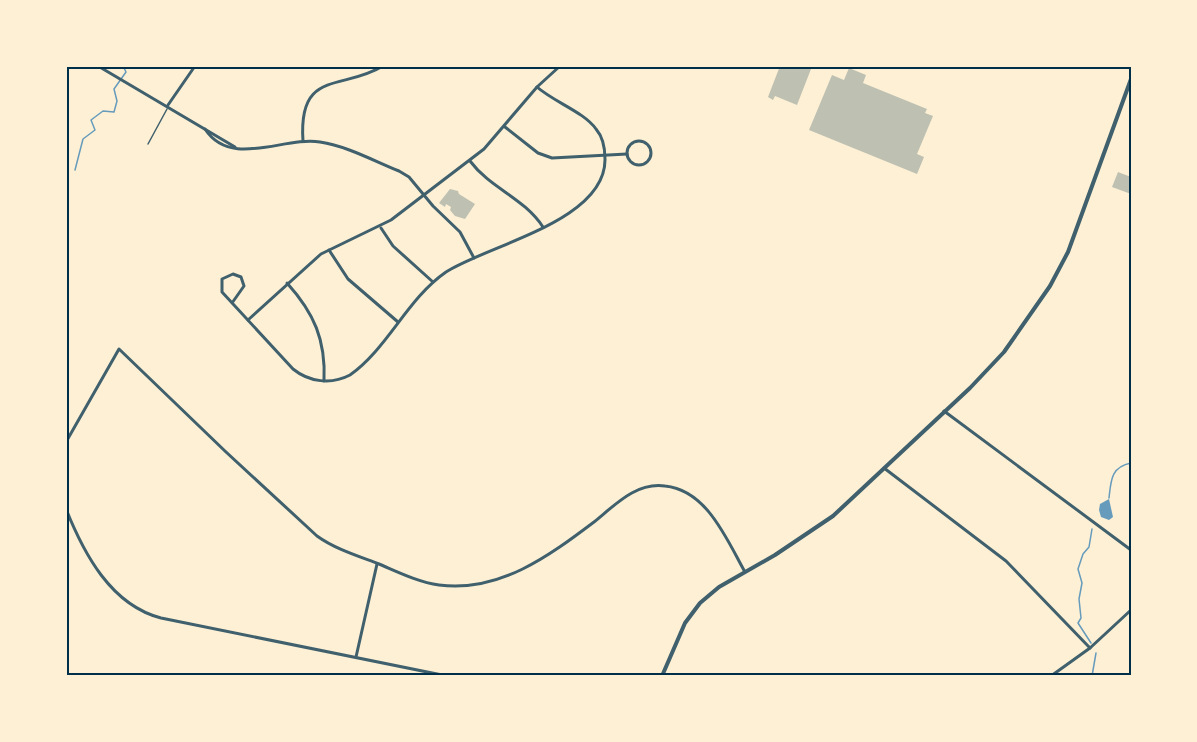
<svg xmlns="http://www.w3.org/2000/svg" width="1197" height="742" viewBox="0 0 1197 742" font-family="Roboto,sans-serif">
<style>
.water{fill:#669bbc}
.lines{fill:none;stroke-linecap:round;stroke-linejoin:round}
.stream{stroke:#669bbc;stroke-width:1.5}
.building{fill:#bec0b2}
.service{stroke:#3f606c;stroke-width:1.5}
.minor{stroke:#3f606c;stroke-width:3}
.tertiary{stroke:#3f606c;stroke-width:4}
.neatline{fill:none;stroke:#003049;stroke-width:2}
</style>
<rect width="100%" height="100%" fill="#fdf0d5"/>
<!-- water -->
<polygon class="water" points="1109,499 1113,517 1109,520 1101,517 1099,510 1100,504"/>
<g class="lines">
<!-- stream -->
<g class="stream">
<polyline points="75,170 83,139 95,130 91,120 103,111 114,112 117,101 114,89 126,72 123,66"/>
<path d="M1109,498C1111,480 1111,467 1131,463"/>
<polyline points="1091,643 1078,623 1081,618 1079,599 1082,583 1078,569 1083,554 1089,547 1092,529"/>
<polyline points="1092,676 1096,653"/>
</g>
</g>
<!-- building -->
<g class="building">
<polygon points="780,66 803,66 811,69 797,105 775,96 773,100 768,97"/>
<polygon points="849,68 866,75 863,83 927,109 925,113 933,116 917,154 924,157 917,174 809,130 832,75 844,80"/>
<polygon points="1118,172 1131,177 1131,194 1112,187"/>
<polygon points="450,189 458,191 459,194 475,204 465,219 455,216 450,210 451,207 446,204 445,207 439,203"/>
</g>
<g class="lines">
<!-- service -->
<polyline class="service" points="148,144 167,109"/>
<!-- minor -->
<g class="minor">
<polyline points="98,66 235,147"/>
<polyline points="168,105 195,66"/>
<polyline points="505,127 538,153 552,158 627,154"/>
<path d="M205,129C231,169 284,136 320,142C347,146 374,161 399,171L409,177L433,206L460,232L474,258"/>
<circle cx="639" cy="153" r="12"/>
<path d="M303,141C298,69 342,91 383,66"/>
<path d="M470,161C491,189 523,197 543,227"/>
<polyline points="381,228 393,246 433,282"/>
<polyline points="329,250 348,279 398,322"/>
<path d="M287,283C314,313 326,340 324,381"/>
<path d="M232,303L244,286L241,277L233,274L222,279V292L293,369C309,382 331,385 350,375C388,348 407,299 446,272C488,245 606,221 605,159C605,149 603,137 596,129C584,112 554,102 537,87"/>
<polyline points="248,320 321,254 391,220 484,149 537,87 560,66"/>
<polyline points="944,411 1131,550"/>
<path d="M66,442L119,349L226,452L317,536C335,549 358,556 379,564C398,572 418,582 439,585C499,593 549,556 594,522C615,505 636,482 665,486C707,490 727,540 745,572"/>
<polyline points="884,468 1006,561 1090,648"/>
<path d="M66,509C84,554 111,605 161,618L447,676"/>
<polyline points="356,657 377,564"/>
<polyline points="1051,676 1090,648 1131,610"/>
</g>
<!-- tertiary -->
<polyline class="tertiary" points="662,676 685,623 700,603 719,587 775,555 833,516 970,388 1004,352 1050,286 1068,252 1131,79"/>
</g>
<!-- border -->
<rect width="1197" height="742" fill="none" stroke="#fdf0d5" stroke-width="135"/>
<rect x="68" y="68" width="1062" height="606" class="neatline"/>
</svg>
